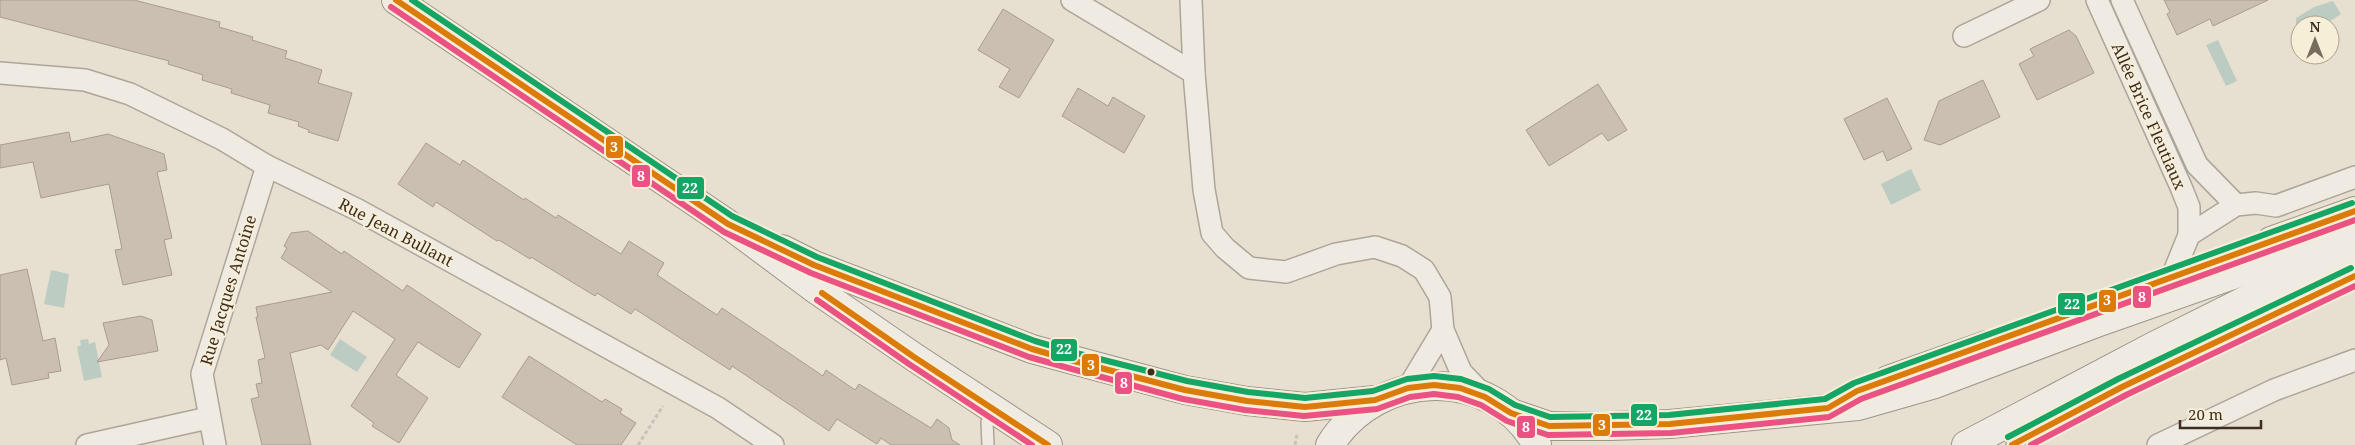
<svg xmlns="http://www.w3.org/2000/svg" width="2355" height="445" viewBox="0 0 2355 445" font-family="'Noto Serif',serif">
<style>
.water{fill:#bcccc2}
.building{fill:#cbbfb2;stroke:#a89c90}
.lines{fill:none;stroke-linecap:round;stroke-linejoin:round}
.service-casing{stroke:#ada599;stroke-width:14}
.minor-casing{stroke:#ada599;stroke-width:24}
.secondary-casing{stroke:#9c958a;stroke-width:30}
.path{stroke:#c8c2b9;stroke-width:3;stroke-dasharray:4 2.5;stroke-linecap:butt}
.service{stroke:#efebe3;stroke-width:11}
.minor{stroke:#efebe3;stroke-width:21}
.secondary{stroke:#efebe3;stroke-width:28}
.bus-1-casing{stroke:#f7eed8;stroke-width:10}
.bus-2-casing{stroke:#f7eed8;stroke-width:10}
.bus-3-casing{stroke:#f7eed8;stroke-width:10}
.bus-1{stroke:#db7b09;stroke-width:6}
.bus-2{stroke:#ea5284;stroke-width:6}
.bus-3{stroke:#15a565;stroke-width:6}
.bus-dot{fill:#3d2e20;stroke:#f7eed8;stroke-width:2}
.labels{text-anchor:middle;stroke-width:4;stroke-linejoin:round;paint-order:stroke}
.street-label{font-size:16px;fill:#3d2e20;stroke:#f7eed8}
.line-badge{stroke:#f7eed8;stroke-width:2}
.badge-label{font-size:14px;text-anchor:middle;font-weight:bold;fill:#fff}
</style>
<rect width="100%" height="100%" fill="#e7e0d1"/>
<!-- water -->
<g class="water">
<polygon points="2333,1 2341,14 2324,25 2300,25 2300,30 2296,27 2296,18 2314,7"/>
<polygon points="2218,40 2237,81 2226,86 2206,45"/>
<polygon points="1911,169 1921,190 1891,205 1881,184"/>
<polygon points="51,270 69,274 64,308 44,304"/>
<polygon points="88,339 89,344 95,342 102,377 84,381 77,347 81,345 80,340"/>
<polygon points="340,339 367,357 357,372 330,355"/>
</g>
<!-- building -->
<g class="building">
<polygon points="0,0 134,0 220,22 219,27 253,37 252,40 287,51 285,58 322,70 318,83 352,93 338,141 308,132 309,130 298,126 299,122 268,113 270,105 231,93 232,89 202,80 203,75 168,64 169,61 0,17"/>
<polygon points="2164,0 2268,0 2213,26 2210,19 2177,35 2167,14 2170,12"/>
<polygon points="1003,9 1054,40 1019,98 999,87 1010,69 978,50"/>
<polygon points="2069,30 2076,36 2094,73 2037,100 2019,64 2034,56 2030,49"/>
<polygon points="1983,80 2000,117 1940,145 1924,140 1939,101"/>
<polygon points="1598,84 1627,130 1608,141 1602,133 1549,166 1526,130"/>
<polygon points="1078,88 1108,106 1113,97 1145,116 1124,153 1062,116"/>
<polygon points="1887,98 1912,149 1887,161 1883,151 1864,160 1844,119"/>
<polygon points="69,132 71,142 108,134 164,154 167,170 157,172 172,238 164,240 172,275 123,285 115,250 122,249 109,184 41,198 33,162 0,168 0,145"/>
<polygon points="426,143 460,165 463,160 524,200 525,198 556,218 558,215 621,254 629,241 664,263 657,275 717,315 722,308 823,376 826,370 855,390 859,384 931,428 937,419 949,428 952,440 960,445 891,445 881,438 877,444 837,419 829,431 732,366 730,370 635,309 631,314 597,293 595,296 531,257 530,259 499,240 497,241 436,202 433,207 398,184"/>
<polygon points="308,231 342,254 344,251 403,291 407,285 481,334 459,368 418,342 396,375 428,398 399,443 372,426 374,423 351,406 395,339 353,311 328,350 321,345 290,353 311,445 262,445 251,399 259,397 256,384 262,383 258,360 265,358 256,317 258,317 256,307 332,292 281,258 287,248 284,246 291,233"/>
<polygon points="27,269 43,341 55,338 61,371 48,373 49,378 12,385 6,358 0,360 0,275"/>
<polygon points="141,316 152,320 158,351 97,362 109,345 103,323"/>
<polygon points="529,356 602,402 605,399 622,409 620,413 636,423 621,445 577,445 502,397"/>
</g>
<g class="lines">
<defs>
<g id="service">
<polyline points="988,445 987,422 993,409"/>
<polyline points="2012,445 2122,387 2355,276"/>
</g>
<g id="minor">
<polyline points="1072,0 1194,73"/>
<polyline points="1191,0 1194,73 1204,190 1212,233 1225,248 1249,268 1286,272 1336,254 1375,247 1402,256 1424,270 1440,297 1443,330"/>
<polyline points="2097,0 2181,187 2189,207 2189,235"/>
<polyline points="2122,0 2197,165 2236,205"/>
<polyline points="1964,36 2039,0"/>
<polyline points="0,73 85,80 130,94 222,139 267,166 356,209 718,408 773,445"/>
<polyline points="2172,277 2189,235 2236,205 2256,203 2276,206 2355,177"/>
<polyline points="1408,388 1443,330 1461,372 1485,397"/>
<polyline points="87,445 208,418"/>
<polyline points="215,445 202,374 267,166"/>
<polyline points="2158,445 2274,390 2355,360"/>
</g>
<g id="secondary">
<polyline points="396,0 728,224 818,291 914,357 1048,445"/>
<polyline points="2271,241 2355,211"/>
<polyline points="782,249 814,265 1032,349 1185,390 1247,401 1305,407 1375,400"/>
<polyline points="1888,380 1987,345"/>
<polyline points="1511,413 1549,426 1611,426 1670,424 1858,406 1935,384 2102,321 2355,232"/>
<path d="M1330,445C1377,369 1492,364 1537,445"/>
<polyline points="1966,445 2154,346 2256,295 2355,258"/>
</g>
</defs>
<!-- service casing -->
<use href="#service" class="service-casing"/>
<!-- minor casing -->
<use href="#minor" class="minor-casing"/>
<!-- secondary casing -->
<use href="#secondary" class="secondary-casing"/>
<!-- path -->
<g class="path">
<polyline points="638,445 663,406"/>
<polyline points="1295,445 1297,434"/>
</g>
<!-- service -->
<use href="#service" class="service"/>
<!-- minor -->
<use href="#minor" class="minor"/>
<!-- secondary -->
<use href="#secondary" class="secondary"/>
<defs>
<g id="bus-1">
<polyline points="396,0 728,224 814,265 1032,349 1074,361 1185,390 1247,401 1305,407 1375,400 1408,388 1434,385 1460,388 1485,397 1511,413 1549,426 1670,424 1828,408 1857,391 2355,211"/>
<polyline points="822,293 914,357 1048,445"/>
<polyline points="2012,445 2122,387 2355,276"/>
</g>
<g id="bus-2">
<polyline points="391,7 724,232 811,273 1029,357 1072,369 1183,399 1245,410 1304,416 1377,409 1410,397 1434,394 1458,397 1481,405 1507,421 1548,435 1671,433 1829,417 1861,399 2355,220"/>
<polyline points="817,300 909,364 1032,445"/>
<polyline points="2031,445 2126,395 2355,286"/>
</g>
<g id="bus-3">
<polyline points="412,0 732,216 817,257 1035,341 1076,353 1187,381 1248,392 1305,398 1373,391 1407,379 1434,376 1461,379 1489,389 1515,405 1550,417 1669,415 1825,399 1854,383 2352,203"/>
<polyline points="2008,437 2118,379 2351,268"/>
</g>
</defs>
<!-- bus-1 casing -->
<use href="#bus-1" class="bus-1-casing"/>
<!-- bus-2 casing -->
<use href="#bus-2" class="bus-2-casing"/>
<!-- bus-3 casing -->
<use href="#bus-3" class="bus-3-casing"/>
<!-- bus-1 -->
<use href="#bus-1" class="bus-1"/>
<!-- bus-2 -->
<use href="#bus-2" class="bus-2"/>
<!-- bus-3 -->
<use href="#bus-3" class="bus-3"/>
</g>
<!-- markers -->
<circle class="bus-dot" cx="1151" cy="372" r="4.5"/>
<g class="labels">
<!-- street labels -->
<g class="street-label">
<text transform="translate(2149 116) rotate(66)" y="6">Allée Brice Fleutiaux</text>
<text transform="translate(396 232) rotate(28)" y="6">Rue Jean Bullant</text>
<text transform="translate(228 290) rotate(-73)" y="6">Rue Jacques Antoine</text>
</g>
</g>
<g class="line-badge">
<rect x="605" y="135" width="19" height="24" rx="5" fill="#db7b09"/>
<rect x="631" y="164" width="20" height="24" rx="5" fill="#ea5284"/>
<rect x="676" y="176" width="29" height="24" rx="5" fill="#15a565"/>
<rect x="2132" y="285" width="20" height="24" rx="5" fill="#ea5284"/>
<rect x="2098" y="289" width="19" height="24" rx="5" fill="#db7b09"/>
<rect x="2057" y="292" width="29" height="24" rx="5" fill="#15a565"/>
<rect x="1050" y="338" width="28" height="24" rx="5" fill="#15a565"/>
<rect x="1081" y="353" width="19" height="24" rx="5" fill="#db7b09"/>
<rect x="1114" y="371" width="19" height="24" rx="5" fill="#ea5284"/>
<rect x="1630" y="403" width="28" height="24" rx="5" fill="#15a565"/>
<rect x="1592" y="413" width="19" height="24" rx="5" fill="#db7b09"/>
<rect x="1516" y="415" width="20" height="24" rx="5" fill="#ea5284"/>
</g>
<g class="badge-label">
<text x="614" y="152">3</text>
<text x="641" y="181">8</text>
<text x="690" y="193">22</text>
<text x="2142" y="302">8</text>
<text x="2107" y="305">3</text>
<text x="2072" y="309">22</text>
<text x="1064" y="354">22</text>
<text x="1091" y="370">3</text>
<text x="1124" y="388">8</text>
<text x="1644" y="420">22</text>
<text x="1602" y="430">3</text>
<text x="1526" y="432">8</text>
</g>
<!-- north arrow -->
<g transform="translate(2315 40)"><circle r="24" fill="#f7eed8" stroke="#ada18e"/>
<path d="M0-4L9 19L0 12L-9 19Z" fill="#786c5e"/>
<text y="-8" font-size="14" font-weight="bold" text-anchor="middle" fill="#3d2e20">N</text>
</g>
<!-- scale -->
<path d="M2180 420v8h81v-8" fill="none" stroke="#3d2e20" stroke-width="2.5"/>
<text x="2188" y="420" font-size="15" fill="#3d2e20" stroke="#f7eed8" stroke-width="4" paint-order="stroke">20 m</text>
</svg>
